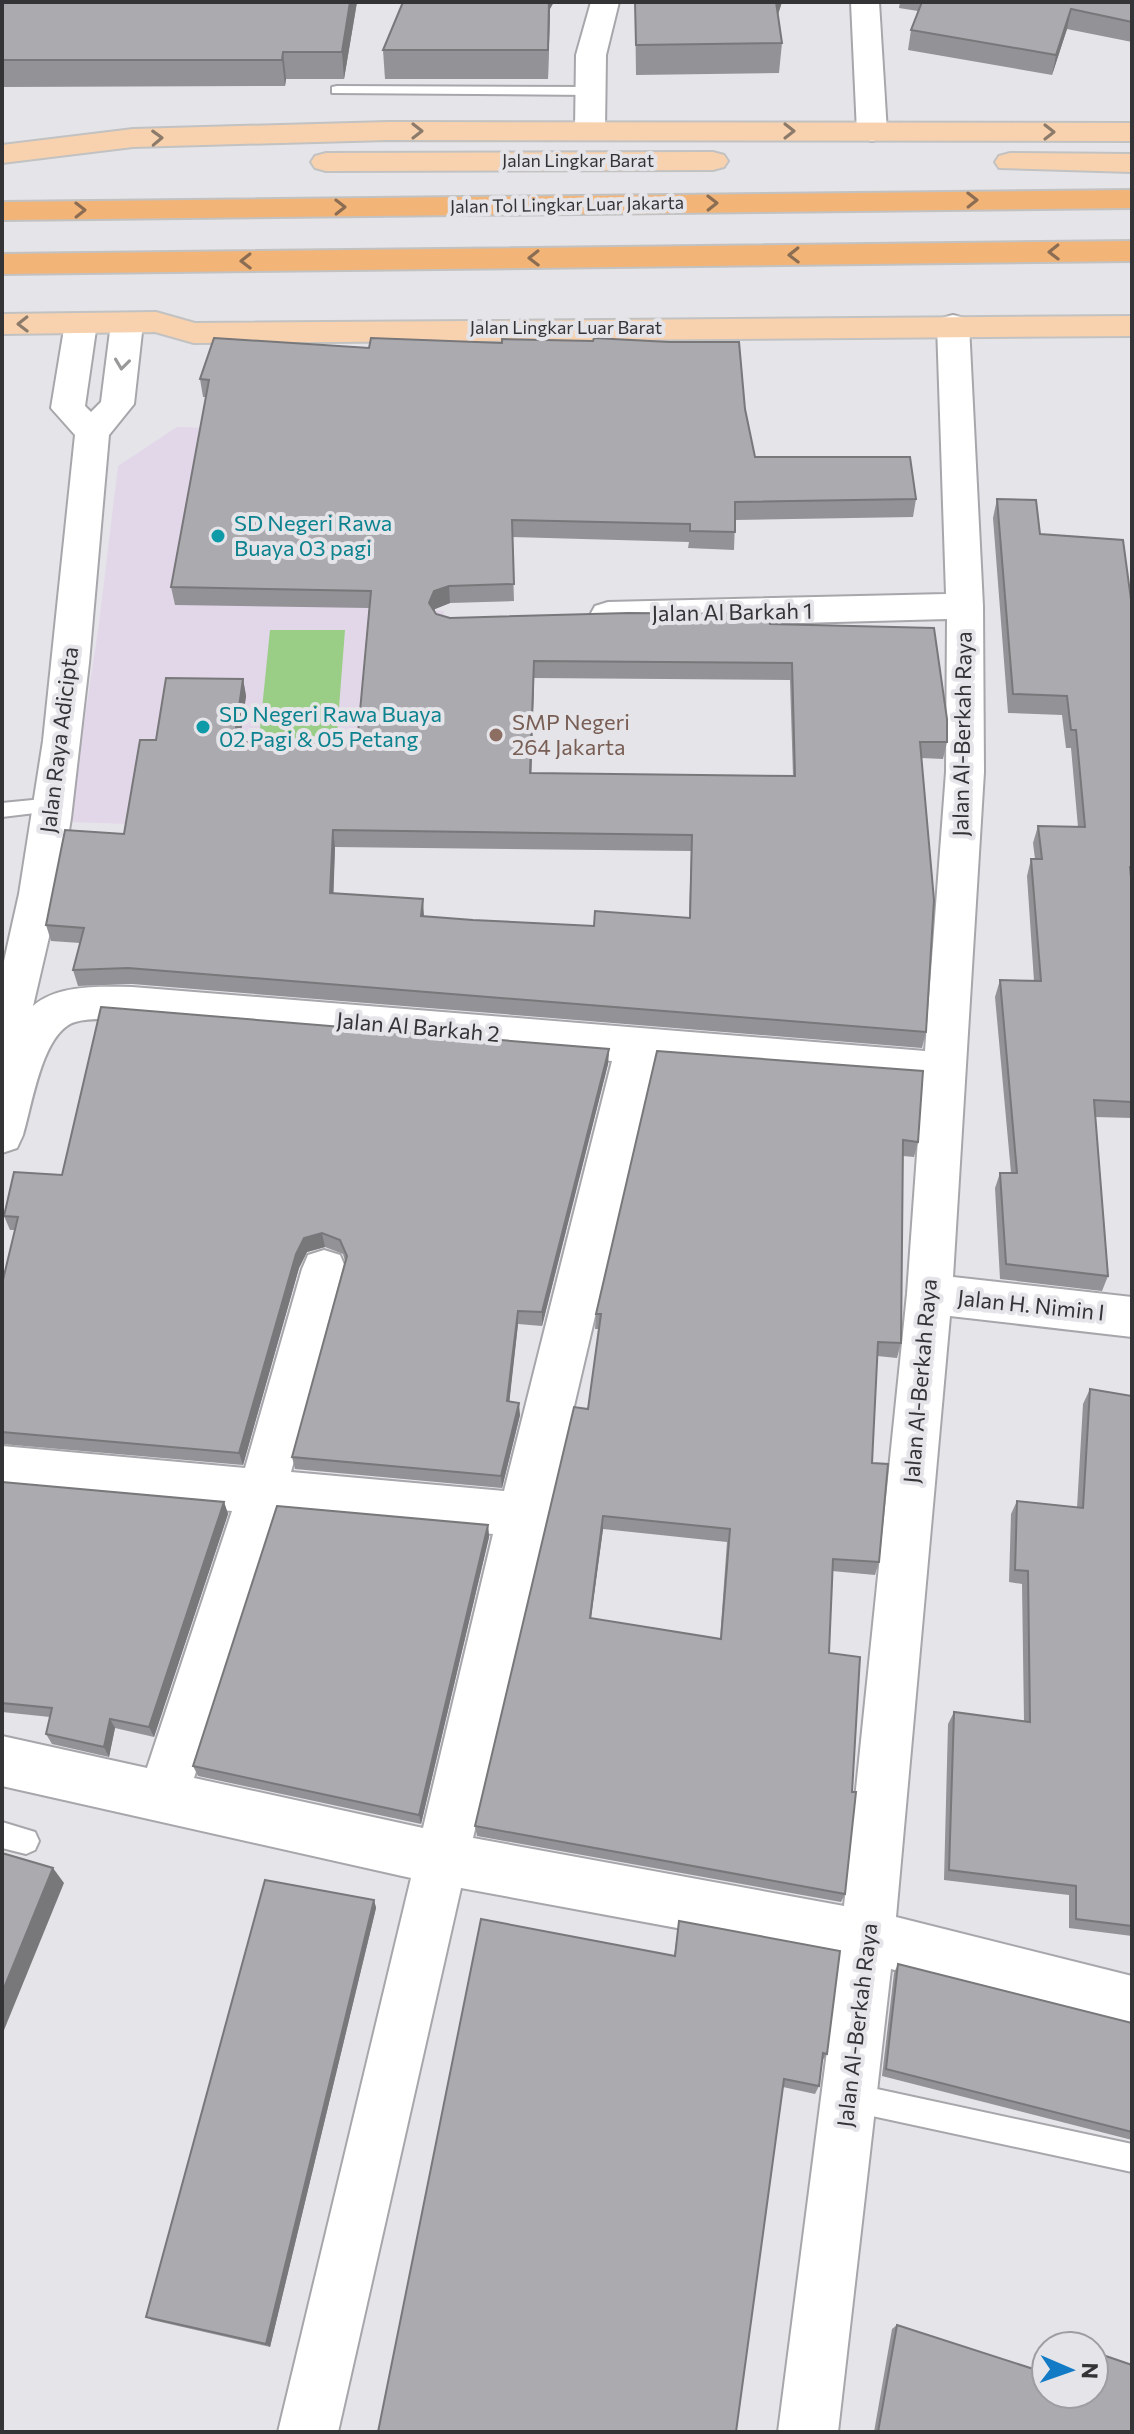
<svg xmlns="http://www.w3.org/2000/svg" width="1134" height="2434" viewBox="0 0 1134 2434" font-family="Commissioner,sans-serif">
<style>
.education{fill:#e2d6e9}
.green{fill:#9ace87}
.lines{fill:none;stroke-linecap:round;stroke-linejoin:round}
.lane-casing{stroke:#a7a6aa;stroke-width:4}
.street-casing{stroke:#a7a6aa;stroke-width:4}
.primary-casing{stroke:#c2c2c2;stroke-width:4}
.highway-casing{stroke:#c2c2c2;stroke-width:4}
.lane{fill:#fff;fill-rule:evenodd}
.street{fill:#fff;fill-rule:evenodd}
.primary{fill:#f8d2ae;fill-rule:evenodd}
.highway{fill:#f3b478;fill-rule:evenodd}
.wall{fill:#939296;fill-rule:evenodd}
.shaded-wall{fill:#78777a}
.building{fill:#abaaaf;stroke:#78777a;stroke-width:2;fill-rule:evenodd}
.oneway{stroke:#8c7b6b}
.oneway2{stroke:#8a6d53}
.oneway3{stroke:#9a999a}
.culture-dot{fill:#0f9aa8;stroke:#e5e4e9;stroke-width:3}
.education-dot{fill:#8d6e63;stroke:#e5e4e9;stroke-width:3}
.labels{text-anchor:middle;stroke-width:8;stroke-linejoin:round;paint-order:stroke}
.far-street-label{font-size:18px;fill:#343335;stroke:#e5e4e9}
.culture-label{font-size:22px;fill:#0d838f;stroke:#e5e4e9;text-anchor:start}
.street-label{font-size:22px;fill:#343335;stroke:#e5e4e9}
.education-label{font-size:22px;fill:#785e54;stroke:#e5e4e9;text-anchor:start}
</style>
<rect width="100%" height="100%" fill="#e5e4e9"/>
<!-- education -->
<polygon class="education" points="177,427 428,436 409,609 444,611 429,834 69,822 99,624 118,466"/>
<!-- green -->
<polygon class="green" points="270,630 345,630 336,747 258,748"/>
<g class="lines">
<defs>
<g id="lane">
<polygon points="337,86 591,87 598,91 591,95 332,93 332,87"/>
<polygon points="53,798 60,800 63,805 60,810 2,817 2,803"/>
<polygon points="2,1822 35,1832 39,1841 35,1850 26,1854 2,1848"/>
<polygon points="849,2083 1132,2144 1132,2172 849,2111 839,2107 835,2097 839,2087"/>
</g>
<g id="street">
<polygon points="591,2 619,2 606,55 605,130 601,136 590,139 579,136 575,130 576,55"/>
<polygon points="851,2 879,2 887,132 883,138 872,141 861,138 857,132"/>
<path d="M81,313L92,316L97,323L85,406L91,412L101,402L111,323L116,316L127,313L138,316L143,323L134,404L109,435L89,663L71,818L59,894L33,1006C59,984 100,987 132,987L925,1051L946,772L947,619L608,628L595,624L590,615L595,606L608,602L946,594L937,325L942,318L953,315L964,318L969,325L983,606L984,772L953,1277L1132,1297V1337L950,1316L896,1917L1132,1976V2030L891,1969L838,2432H778L839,1958L461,1888L338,2432H278L411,1878L2,1786V1736L147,1768L232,1511L2,1490V1446L245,1468L302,1269L308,1255L324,1250L340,1255L346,1269L291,1472L504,1491L612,1061L132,1019C114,1020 92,1017 75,1022C42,1032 32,1106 23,1135L17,1148L2,1153V970L19,894L43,741L75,435L51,408L65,323L70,316ZM654,1064L922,1084L907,1294L844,1906L473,1838ZM278,1515L493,1534L423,1828L194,1778Z"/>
</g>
<g id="primary">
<polygon points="388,122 1132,123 1132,141 388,140 133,147 2,163 2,145 133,129"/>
<polygon points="713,152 724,155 728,161 724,167 713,170 326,171 315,168 311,162 315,156 326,153"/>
<polygon points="1010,153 1132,154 1132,172 999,168 995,162 999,156"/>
<polygon points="156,312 195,323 1132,316 1132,336 194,343 155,332 2,334 2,314"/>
</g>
<g id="highway">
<polygon points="1132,190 1132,208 2,220 2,202"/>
<polygon points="1132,241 1132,261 2,274 2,254"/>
</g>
</defs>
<!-- lane casing -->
<use href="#lane" class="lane-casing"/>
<!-- street casing -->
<use href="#street" class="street-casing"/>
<!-- primary casing -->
<use href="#primary" class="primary-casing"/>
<!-- highway casing -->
<use href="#highway" class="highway-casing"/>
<!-- lane -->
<use href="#lane" class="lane"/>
<!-- street -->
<use href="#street" class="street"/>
<!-- primary -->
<use href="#primary" class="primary"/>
<!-- highway -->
<use href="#highway" class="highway"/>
</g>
<!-- wall -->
<g class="wall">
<polygon points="2,2 357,2 344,79 286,79 285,86 2,87"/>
<polygon points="635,2 782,2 778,15 782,43 779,73 636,75"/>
<polygon points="900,2 1132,2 1132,42 1067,29 1052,75 908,50 911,30 918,11 899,8"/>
<polygon points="550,9 548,79 385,79 383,50"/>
<path d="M200,379L745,409L755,457L916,499L913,517L735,520L734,550L688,548L689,542L512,537L514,601L450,603L435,609L434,611L436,614L450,618L770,624L947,742L943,759L921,758L926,1032L922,1048L132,984L78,986L73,970L80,943L51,941L46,925L124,834L156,740L243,679L246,696L240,742L357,744L369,608L175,605L171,587L206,397H203ZM534,678L790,680L793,776L531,773ZM335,847L691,851L689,918L594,926L473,920L424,916L333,893Z"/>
<polygon points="997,499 1132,607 1132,1118 1095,1117 1108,1276 1102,1291 1000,1279 995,1188 1000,1173 1011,1173 995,997 1000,980 1034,981 1027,876 1031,859 1035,859 1033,843 1038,826 1078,827 1071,748 1066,748 1062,715 1008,713 993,518"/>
<polygon points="609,1049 608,1064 542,1326 518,1324 509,1402 520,1415 502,1488 295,1469 292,1457 345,1261 343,1254 325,1247 307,1252 299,1268 243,1465 2,1444 2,1284 15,1230 10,1230 4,1216 62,1175"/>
<path d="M657,1051L918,1142L914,1157L903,1156L901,1343L897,1358L877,1356L872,1463L879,1562L875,1575L832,1571L829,1653L845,1894L841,1902L477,1836L475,1826L588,1409L599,1329H595L596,1314ZM603,1529L727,1542L720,1639L591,1619Z"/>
<polygon points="1090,1389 1132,1396 1132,1936 1069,1928 1069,1895 944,1880 948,1724 954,1712 1024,1721 1022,1584 1009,1582 1011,1514 1017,1501 1077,1508 1083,1404"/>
<polygon points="2,1482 224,1502 228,1514 154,1737 115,1728 109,1757 52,1744 46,1734 50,1717 2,1712"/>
<polygon points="488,1525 489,1537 421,1824 198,1776 193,1766"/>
<polygon points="374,1900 376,1908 270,2347 152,2320 146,2317"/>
<polygon points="679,1921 827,2054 822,2061 819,2086 815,2094 783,2087 674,1956"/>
<polygon points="898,1964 1132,2023 1132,2140 882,2076 894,1973"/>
<polygon points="897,2325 1046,2394 1132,2432 874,2432 892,2329"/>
<polygon points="1060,2341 1075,2346 1052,2346 1052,2344"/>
</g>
<!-- shaded-wall -->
<g class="shaded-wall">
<polygon points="350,2 357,2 344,79 342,52"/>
<polygon points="549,2 554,2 550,9 548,79"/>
<polygon points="776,2 782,2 773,28"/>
<polygon points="1071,9 1067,29 1052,75 1056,55"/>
<polygon points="283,52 286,79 285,86 282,60"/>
<polygon points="449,586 450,603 435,609 430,620 429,603 434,591"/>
<polygon points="534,661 534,678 531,790 530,773"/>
<polygon points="243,679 246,696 237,758 234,742"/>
<polygon points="333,830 335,847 333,909 330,893"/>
<polygon points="423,899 424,916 421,916"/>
<polygon points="609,1049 608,1064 542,1326 542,1312"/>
<polygon points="322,1233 325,1247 307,1252 299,1268 243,1465 239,1453 296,1254 304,1238"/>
<polygon points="518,1311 518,1324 508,1414 507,1401"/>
<polygon points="519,1403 520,1415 502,1488 501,1476"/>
<polygon points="224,1502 228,1514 154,1737 149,1727"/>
<polygon points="603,1516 603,1529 589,1630 590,1618"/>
<polygon points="488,1525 489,1537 421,1824 419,1815"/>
<polygon points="110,1719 115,1728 109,1757 104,1747"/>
<polygon points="53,1868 64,1883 2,2035 2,1993"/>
<polygon points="374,1900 376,1908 270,2347 266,2344"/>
</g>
<!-- building -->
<g class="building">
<polygon points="2,2 350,2 342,52 283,52 282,60 2,60"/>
<polygon points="403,2 549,2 548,50 383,50"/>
<polygon points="635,2 776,2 782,43 636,45"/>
<polygon points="922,2 1132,2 1132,22 1071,9 1056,55 911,30"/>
<path d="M214,338L369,348L371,338L502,343V339L593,341L594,338L669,342H739L745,409L755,457H910L916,499L735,502V532L690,531V524L512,520L514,584L449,586L434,591L429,603L436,614L450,618L628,613L770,614V624L934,628L947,719V742H920L934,900L926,1032L128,968L73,970L84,928L46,925L65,830L124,834L140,740H156L166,678L243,679L234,742L357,744L371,591L171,587L209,380L200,379ZM534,661L792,663L795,776L530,773ZM333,830L692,835L690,918L595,911L594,926L473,920L421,916L423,899L330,893Z"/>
<polygon points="997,499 1036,500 1040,534 1123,540 1132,607 1132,867 1130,867 1132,888 1132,1102 1094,1100 1108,1276 1006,1264 1000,1173 1017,1173 1000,980 1041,981 1031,859 1042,859 1038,826 1085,827 1076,730 1071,730 1067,696 1013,694"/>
<polygon points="101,1007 609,1049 542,1312 518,1311 507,1401 519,1403 501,1476 292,1457 347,1256 340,1240 322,1233 304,1238 296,1254 239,1453 2,1432 2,1284 18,1217 4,1216 14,1172 62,1175"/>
<path d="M657,1051L923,1071L918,1142L903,1140L901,1343L878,1342L872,1463L888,1464L879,1562L833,1559L829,1653L860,1657L852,1792H856L845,1894L475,1826L574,1407L588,1409L601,1314H596ZM603,1516L730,1529L721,1639L590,1618Z"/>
<polygon points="1090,1389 1132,1396 1132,1926 1076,1919 1076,1886 949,1870 954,1712 1030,1722 1028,1571 1015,1570 1017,1501 1083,1508"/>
<polygon points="2,1482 224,1502 149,1727 110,1719 104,1747 46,1734 52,1708 2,1703"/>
<polygon points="277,1506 488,1525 419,1815 193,1766"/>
<polygon points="2,1853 53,1868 2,1993"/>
<polygon points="265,1880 374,1900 266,2344 146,2317"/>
<polygon points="481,1919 675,1956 679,1921 840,1951 827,2054 823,2053 819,2086 784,2079 736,2432 378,2432"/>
<polygon points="898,1964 1132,2023 1132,2132 886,2069"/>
<polygon points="897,2325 1046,2373 1046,2394 1094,2394 1094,2352 1132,2365 1132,2432 878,2432"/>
<polygon points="1060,2341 1075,2346 1059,2346"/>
</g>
<!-- one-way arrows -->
<defs><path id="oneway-chevron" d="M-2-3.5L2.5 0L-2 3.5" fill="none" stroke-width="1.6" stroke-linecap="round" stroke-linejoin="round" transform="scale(2)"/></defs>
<g class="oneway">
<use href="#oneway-chevron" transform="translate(417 131)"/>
<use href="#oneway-chevron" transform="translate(789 131)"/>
<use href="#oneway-chevron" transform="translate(1049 132)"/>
<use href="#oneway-chevron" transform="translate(157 138) rotate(-2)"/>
<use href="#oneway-chevron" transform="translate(23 324) rotate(179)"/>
</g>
<g class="oneway2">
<use href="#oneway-chevron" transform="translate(972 200) rotate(-1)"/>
<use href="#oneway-chevron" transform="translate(712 203) rotate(-1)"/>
<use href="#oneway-chevron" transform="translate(340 207) rotate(-1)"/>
<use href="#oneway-chevron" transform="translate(80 210) rotate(-1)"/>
<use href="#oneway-chevron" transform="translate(1054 252) rotate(179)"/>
<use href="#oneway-chevron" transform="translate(794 255) rotate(179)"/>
<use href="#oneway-chevron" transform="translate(534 258) rotate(179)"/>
<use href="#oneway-chevron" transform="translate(246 261) rotate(179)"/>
</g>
<use class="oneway3" href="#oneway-chevron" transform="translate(122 364) rotate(97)"/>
<!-- markers -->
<g class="culture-dot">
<circle cx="218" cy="536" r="8"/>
<circle cx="203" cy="727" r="8"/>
</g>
<circle class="education-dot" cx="496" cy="735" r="8"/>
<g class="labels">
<!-- far-street labels -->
<g class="far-street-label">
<text x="578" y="167">Jalan Lingkar Barat</text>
<text transform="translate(567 205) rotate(-1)" y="6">Jalan Tol Lingkar Luar Jakarta</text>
<text x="566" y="334">Jalan Lingkar Luar Barat</text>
</g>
<!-- culture labels -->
<g class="culture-label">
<text x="234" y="531">SD Negeri Rawa<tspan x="234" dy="25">Buaya 03 pagi</tspan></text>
<text x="219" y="722">SD Negeri Rawa Buaya<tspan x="219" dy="25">02 Pagi &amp; 05 Petang</tspan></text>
</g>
<!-- street labels -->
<g class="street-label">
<text transform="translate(732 612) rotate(-1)" y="8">Jalan Al Barkah 1</text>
<text transform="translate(962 734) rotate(-89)" y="8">Jalan Al-Berkah Raya</text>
<text transform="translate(59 740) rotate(-83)" y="8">Jalan Raya Adicipta</text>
<text transform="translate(418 1027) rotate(5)" y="8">Jalan Al Barkah 2</text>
<text transform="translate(1031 1305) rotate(6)" y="8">Jalan H. Nimin I</text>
<text transform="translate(920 1381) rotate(-85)" y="8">Jalan Al-Berkah Raya</text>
<text transform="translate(857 2025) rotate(-83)" y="8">Jalan Al-Berkah Raya</text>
</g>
<!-- education labels -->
<g class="education-label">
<text x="512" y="730">SMP Negeri<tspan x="512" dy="25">264 Jakarta</tspan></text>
</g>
</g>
<!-- border -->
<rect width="1134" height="2434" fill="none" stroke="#343335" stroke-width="8"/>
<!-- north arrow -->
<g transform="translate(1070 2370) rotate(92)"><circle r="38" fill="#e5e4e9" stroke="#9e9da1" stroke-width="2"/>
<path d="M0-6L14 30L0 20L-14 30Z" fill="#137bc6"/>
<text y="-12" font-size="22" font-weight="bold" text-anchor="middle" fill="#343335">N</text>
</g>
</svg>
